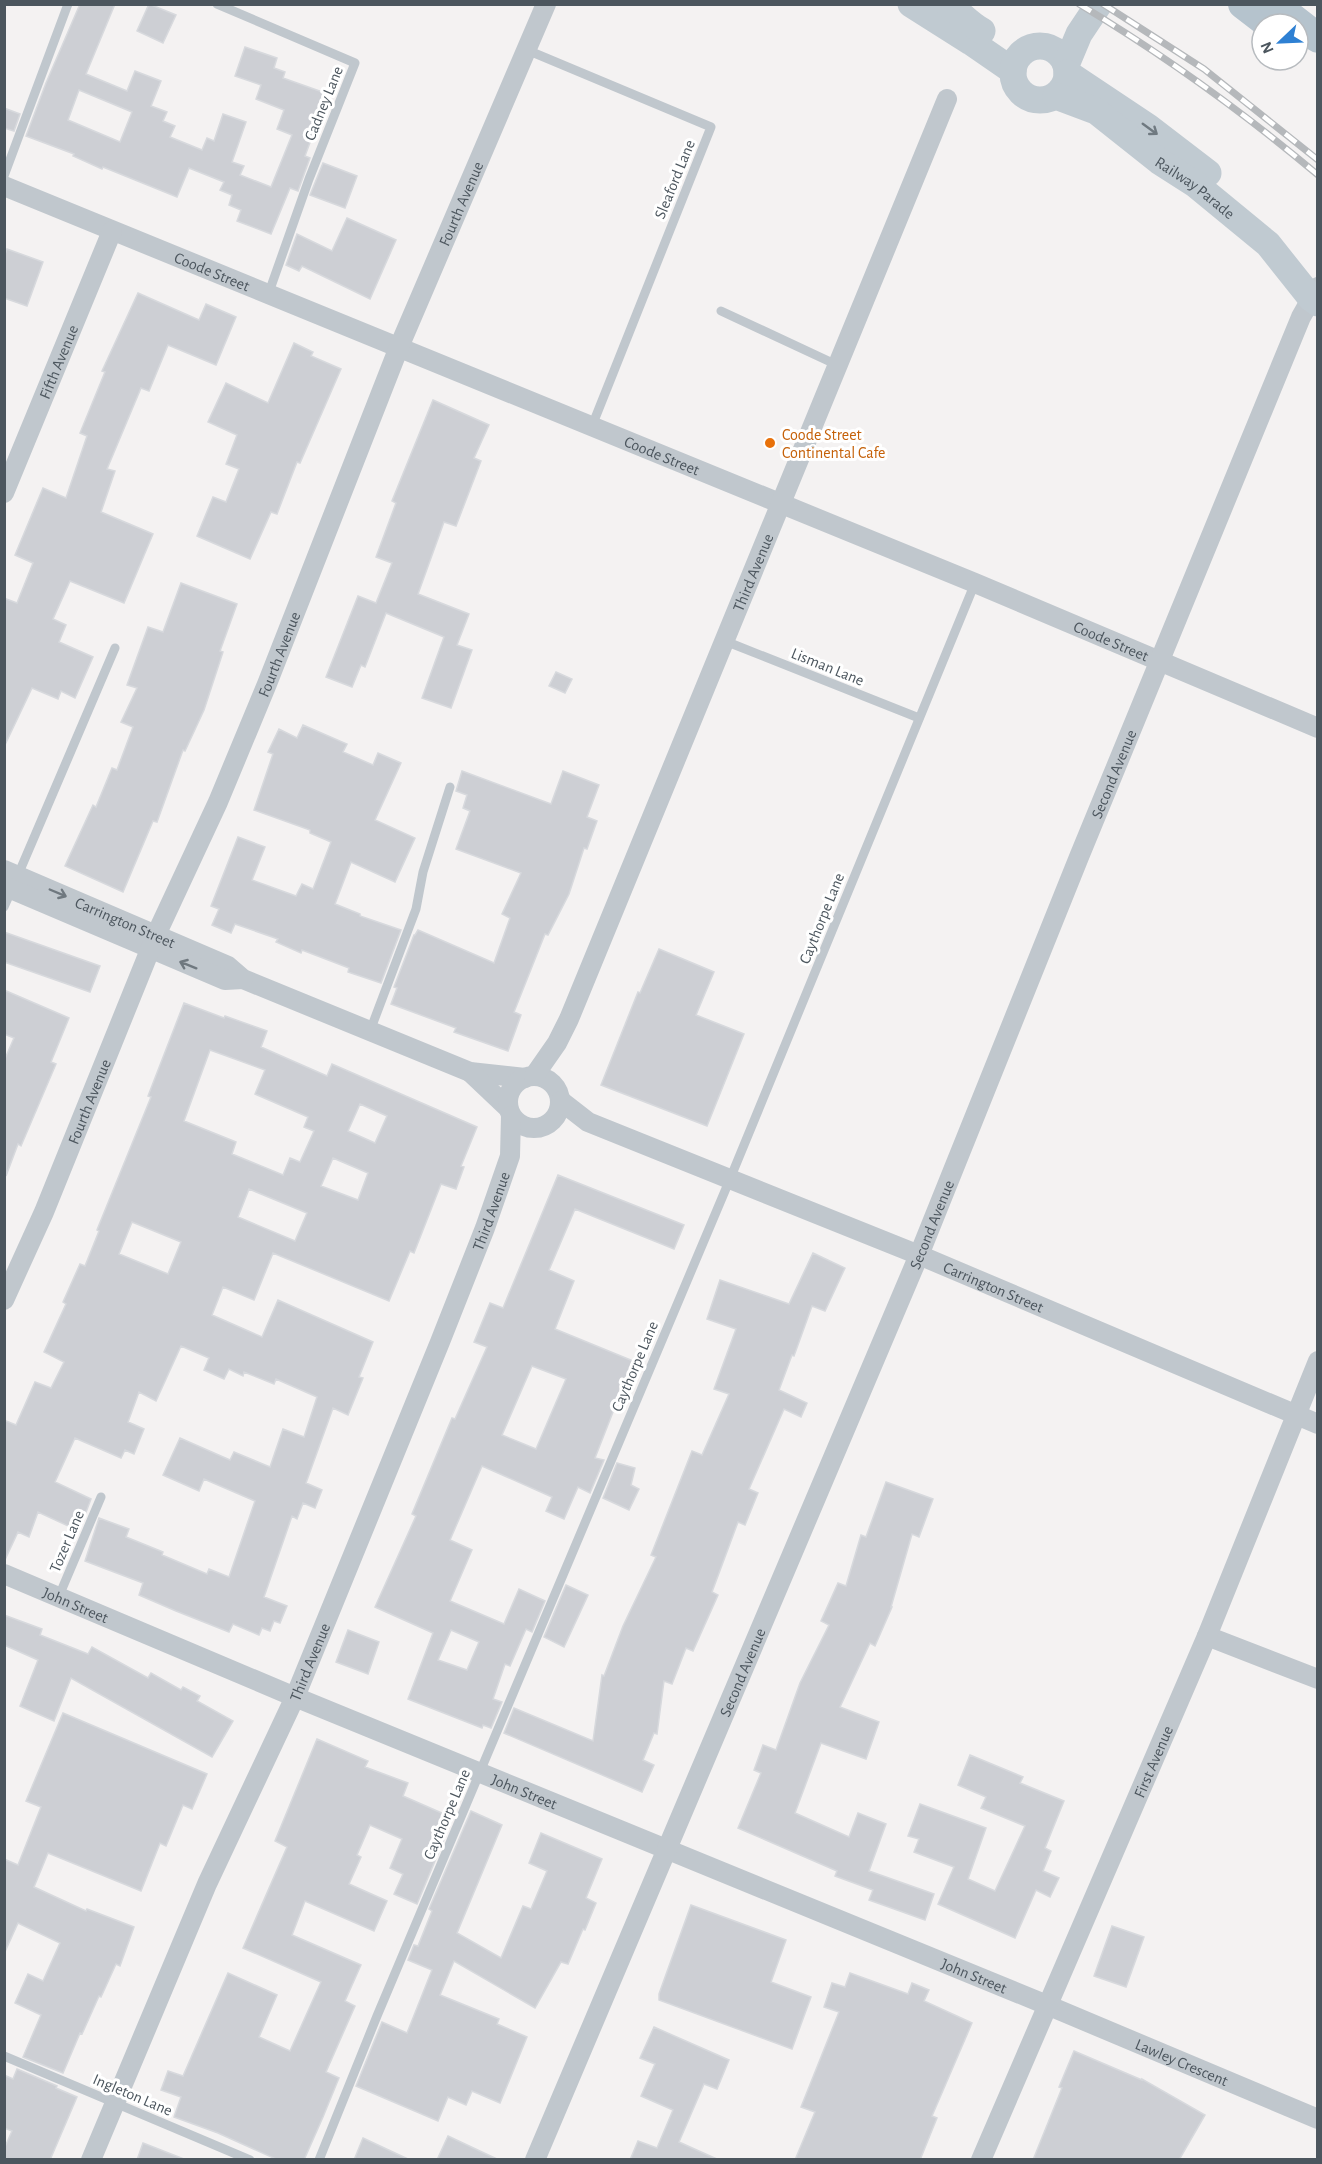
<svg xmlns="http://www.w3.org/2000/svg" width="1322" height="2164" viewBox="0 0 1322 2164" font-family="'Alegreya Sans',sans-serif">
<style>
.building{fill:#cdcfd4;stroke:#d7d9dd;stroke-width:1.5;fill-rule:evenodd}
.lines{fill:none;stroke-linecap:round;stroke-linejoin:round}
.lane{stroke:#c0c7cd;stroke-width:9}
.street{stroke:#c0c7cd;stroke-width:20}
.secondary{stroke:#c0cad1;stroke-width:27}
.primary{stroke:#b5c3cd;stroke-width:30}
.rail-casing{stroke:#b5b8bb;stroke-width:7}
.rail{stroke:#fff;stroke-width:4.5;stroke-dasharray:14;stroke-linecap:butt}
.oneway{stroke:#6f7980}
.oneway2{stroke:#6f787f}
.food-dot{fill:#e8710a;stroke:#fff;stroke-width:2}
.labels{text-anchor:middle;stroke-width:6;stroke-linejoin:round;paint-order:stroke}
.street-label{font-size:16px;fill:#4c565e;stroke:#fff}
.food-label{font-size:16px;fill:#c56008;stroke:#fff;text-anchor:start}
</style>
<rect width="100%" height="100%" fill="#f4f2f2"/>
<!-- building -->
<g class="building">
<path d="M80,4H115L86,74L127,91L135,71L161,81L151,106L167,112L163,121L175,126L170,137L202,150L207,138L214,141L223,114L246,122L232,162L244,166L240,175L271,187L292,135L277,129L284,110L256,99L261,85L235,76L245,47L277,58L274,68L285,72L283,78L328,94L305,156L310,158L298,191L290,188L271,234L237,221L241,210L229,205L232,195L220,190L224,182L189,168L177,197L103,167L102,169L73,156L74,154L26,136L46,83ZM79,90L132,112L120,142L68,120Z"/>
<polygon points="149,4 176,15 163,43 137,31"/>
<polygon points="4,108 20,114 14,131 4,128"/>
<polygon points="323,163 357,176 345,208 310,195"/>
<polygon points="347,218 396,240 370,299 302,266 299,271 286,265 297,234 332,251"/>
<polygon points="7,249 43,262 27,306 4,298 4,257"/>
<polygon points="138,293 199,320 206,304 236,317 216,365 168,345 149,391 141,388 107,469 115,471 101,512 153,534 124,603 70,581 53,619 66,625 59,642 93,657 75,698 61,691 58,699 32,688 4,747 4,598 17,603 33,563 15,555 43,488 66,498 87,436 80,433 105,372 102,371"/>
<polygon points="294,343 313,352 311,356 341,369 300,463 297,462 277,514 271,512 250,559 197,536 213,497 226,502 239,469 226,464 237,435 208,422 226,383 268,403"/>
<polygon points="433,400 489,425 474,458 481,461 456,526 444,522 418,594 469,614 457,645 472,650 451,708 422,698 444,637 386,613 365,667 361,665 352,687 326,677 358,596 376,603 392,563 376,557 396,503 392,501"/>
<polygon points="181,583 237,604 220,651 223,652 204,710 185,751 183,750 157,822 153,821 123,892 65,866 93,805 96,807 112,768 117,770 133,727 121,722 137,688 127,685 148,627 163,632"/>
<polygon points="556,672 572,679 565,693 549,686"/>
<polygon points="303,725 347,744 343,752 373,765 378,753 401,763 375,820 415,838 395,882 351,862 335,904 360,914 360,916 401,930 381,983 348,972 349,968 302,950 301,953 276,942 278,939 235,924 231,933 212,925 219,909 211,906 238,837 265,847 252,880 296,896 302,884 313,889 331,842 310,833 310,830 254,810 273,754 268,752 279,729 297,738"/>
<polygon points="462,771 551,804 563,771 599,785 587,817 597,821 587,849 584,848 569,894 548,935 545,934 514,1012 521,1015 508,1051 454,1032 456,1028 391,1004 397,988 394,987 414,935 415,935 418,930 494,963 510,918 502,914 521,873 456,849 470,811 463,808 467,795 456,791"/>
<polygon points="4,932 100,966 90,992 4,962"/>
<polygon points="659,949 714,972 696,1015 744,1034 707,1126 601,1085 638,992 640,993"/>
<polygon points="4,990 69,1018 51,1062 56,1064 21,1146 18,1144 6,1176 4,1061 14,1038 4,1034"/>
<path d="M184,1003L224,1018L225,1016L267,1031L261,1047L327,1076L332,1064L477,1127L461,1166L464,1167L456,1189L441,1184L414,1253L410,1251L389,1301L273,1253L254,1300L223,1287L212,1315L262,1337L278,1300L373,1342L359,1377L363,1378L348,1415L333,1408L306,1483L322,1490L315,1508L303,1503L297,1519L292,1516L264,1597L287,1606L280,1623L274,1621L270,1631L262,1628L259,1635L233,1624L229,1632L176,1611L139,1595L143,1583L85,1561L99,1518L129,1529L126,1537L163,1552L162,1555L207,1574L209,1569L229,1577L255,1501L204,1479L199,1491L163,1475L180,1438L230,1460L234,1452L270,1467L283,1429L304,1437L317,1397L276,1379L274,1384L244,1372L243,1376L229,1369L224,1379L204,1370L209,1358L181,1346L156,1401L139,1392L128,1422L144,1429L134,1454L125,1450L121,1458L75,1438L55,1482L91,1499L79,1531L38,1512L29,1537L18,1532L4,1562V1420L16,1425L35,1382L51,1388L64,1362L44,1352L66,1304L63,1302L80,1264L85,1266L99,1231L97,1230L151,1097L148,1096ZM210,1050L265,1070L255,1094L308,1117L304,1127L314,1131L300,1162L290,1158L283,1175L232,1154L236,1142L184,1121ZM360,1104L387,1116L375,1143L348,1131ZM333,1158L368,1173L358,1200L321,1186ZM249,1189L307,1213L295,1241L238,1217ZM132,1222L181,1242L168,1274L119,1254Z"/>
<path d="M558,1175L684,1225L674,1249L575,1209L549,1270L574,1281L555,1329L633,1361L595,1458L604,1460L590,1493L578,1487L564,1519L546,1511L552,1497L482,1466L450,1540L472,1550L450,1601L504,1624L519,1589L545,1601L532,1632L526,1629L510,1666L505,1664L493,1699L502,1702L491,1728L483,1725L482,1728L408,1699L433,1633L375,1607L416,1516L412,1514L452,1418L455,1419L487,1347L474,1342L490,1303L503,1308ZM532,1366L566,1379L536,1449L502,1435ZM451,1630L479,1642L467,1670L438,1660Z"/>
<polygon points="813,1253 845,1268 825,1311 812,1306 794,1356 792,1355 779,1390 807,1403 801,1417 784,1409 749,1489 758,1493 745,1525 738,1522 712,1592 718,1595 693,1651 686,1648 672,1684 664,1681 657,1734 654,1733 643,1760 654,1765 642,1792 504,1733 514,1708 593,1741 602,1675 604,1676 623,1626 656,1557 651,1555 692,1451 702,1455 729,1394 714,1389 736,1329 707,1319 720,1280 789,1304"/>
<polygon points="617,1463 635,1468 631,1485 639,1489 629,1510 603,1498"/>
<polygon points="886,1482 933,1499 919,1537 912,1534 891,1607 892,1607 875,1646 870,1643 840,1707 879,1722 866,1759 821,1743 795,1813 849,1837 858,1813 886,1824 869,1871 934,1894 925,1920 869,1900 873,1890 835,1876 837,1871 738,1828 761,1773 754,1770 763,1745 776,1750 800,1683 829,1625 821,1621 838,1583 846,1586 861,1535 866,1537"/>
<polygon points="566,1585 588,1595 564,1647 544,1637"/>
<polygon points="4,1615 42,1629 40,1635 88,1654 92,1647 148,1678 151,1673 181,1690 183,1687 200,1696 197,1701 233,1721 212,1757 71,1678 54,1721 20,1706 38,1660 4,1645"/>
<polygon points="348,1630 379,1642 368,1674 336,1662"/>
<polygon points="63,1713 207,1774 192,1809 183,1805 166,1846 160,1843 141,1891 48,1853 34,1887 86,1911 87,1909 134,1927 120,1966 116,1964 101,1997 99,1996 82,2034 80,2033 63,2073 23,2057 41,2015 15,2003 28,1974 43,1981 60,1943 18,1923 4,1954 4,1859 18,1865 41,1807 26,1801"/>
<polygon points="317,1739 368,1761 365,1767 408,1783 403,1796 453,1818 417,1904 394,1894 403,1874 390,1868 402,1839 370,1825 357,1855 361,1857 349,1884 387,1901 374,1931 305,1901 292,1935 361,1965 345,2001 355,2006 326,2072 339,2078 323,2117 304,2160 278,2160 218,2133 174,2117 181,2097 161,2090 168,2071 183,2076 228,1973 277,1995 259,2037 290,2051 321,1982 243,1948 287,1847 275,1841"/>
<polygon points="970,1755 1023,1777 1020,1783 1064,1801 1045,1848 1051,1851 1043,1871 1059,1878 1050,1897 1036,1890 1015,1938 938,1904 954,1867 914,1852 919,1839 908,1836 920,1804 986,1828 968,1879 995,1891 1025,1826 981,1808 986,1797 958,1785"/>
<polygon points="471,1811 502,1825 457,1933 501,1958 523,1906 531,1909 547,1871 529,1863 541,1833 602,1859 586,1898 596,1903 585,1930 583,1929 568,1964 561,1962 535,2008 454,1961 440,1995 499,2019 497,2024 527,2037 500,2103 472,2091 466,2105 448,2097 438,2121 356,2086 382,2022 407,2033 432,1970 408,1960 414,1945 418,1946 432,1911 429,1909"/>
<polygon points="691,1905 786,1940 771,1982 811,1997 792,2049 659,2000 659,1994"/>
<polygon points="1112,1926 1144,1937 1126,1987 1094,1976"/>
<polygon points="850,1973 908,1994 912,1983 929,1990 924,2001 972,2023 932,2116 937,2118 920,2160 795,2160 815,2112 801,2107 839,2012 824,2007 832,1983 845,1987"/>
<polygon points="654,2027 729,2060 717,2089 704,2084 679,2142 719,2160 630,2160 638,2141 657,2148 673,2110 641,2096 655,2064 640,2058"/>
<polygon points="1074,2051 1142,2080 1142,2079 1205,2115 1179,2160 1033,2160 1062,2088 1059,2087"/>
<polygon points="17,2069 57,2086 56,2088 77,2097 50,2160 4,2160 4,2149 12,2131 4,2128 4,2075 13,2079"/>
<polygon points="448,2136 499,2160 437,2160"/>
<polygon points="363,2138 410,2160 354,2160"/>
<polygon points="143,2143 184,2159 184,2160 137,2160"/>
</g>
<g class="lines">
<!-- lane -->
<g class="lane">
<polyline points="217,4 355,63 309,179 268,295"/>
<polyline points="527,50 711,127 592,426"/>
<polyline points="4,176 68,4"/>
<polyline points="721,311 837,365"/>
<polyline points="725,641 919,718"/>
<polyline points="18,875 115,648"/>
<polyline points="4,907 12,889"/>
<polyline points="370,1031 416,909 423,872 450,787"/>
<polyline points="59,1596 101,1497"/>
<polyline points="4,2056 250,2160"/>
<polyline points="319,2160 377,2016 730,1179 975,583"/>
</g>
<!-- street -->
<g class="street">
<path id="s1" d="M4,186L975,583L1318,728"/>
<path id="s2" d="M4,493L112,231"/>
<path id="s3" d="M4,870L228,966L243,979L470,1072L525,1078"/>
<polyline points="4,886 225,980 243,979"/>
<polyline points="470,1072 508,1108"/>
<circle cx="534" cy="1102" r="26"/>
<path id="s4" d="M534,1076L557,1043L569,1019L947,99"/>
<path id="s5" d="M561,1101L588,1122L919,1255L1318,1424"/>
<path id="s6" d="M4,1300L44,1212L156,935L218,802L267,684L399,347L546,4"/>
<path id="s7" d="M4,1574L295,1697L1047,2005L1318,2119"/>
<polyline points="1207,1636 1318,1679"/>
<path id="s8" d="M91,2160L207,1884L295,1697L440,1342L485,1228L510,1156L511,1116"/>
<path id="s9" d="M535,2160L919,1255L1079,857L1301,317L1318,287"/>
<path id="s10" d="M981,2160L1207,1636L1318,1361"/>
</g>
<!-- secondary -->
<g class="secondary">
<polyline points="911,4 971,42 1013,71"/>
<path d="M948,4C960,13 969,24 982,31"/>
<circle cx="1040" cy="73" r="27"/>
<polyline points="1066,65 1079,34 1099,4"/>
<polyline points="1067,73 1148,127 1208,173"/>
<path id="s11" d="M1056,96L1096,111L1159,161L1195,184L1268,244L1311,298L1318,303"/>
</g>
<!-- primary -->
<g class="primary">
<polyline points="1243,4 1269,24"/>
<polyline points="1274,4 1318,38"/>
</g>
<defs>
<g id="rail">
<path d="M1079,4C1164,55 1243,112 1318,175"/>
<polyline points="1103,4 1204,69 1318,160"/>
</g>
</defs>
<!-- rail casing -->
<use href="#rail" class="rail-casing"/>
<!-- rail -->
<use href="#rail" class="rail"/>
</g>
<!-- one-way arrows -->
<defs><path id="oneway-shaft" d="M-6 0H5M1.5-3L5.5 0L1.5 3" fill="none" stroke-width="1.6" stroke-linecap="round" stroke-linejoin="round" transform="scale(1.5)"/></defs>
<use class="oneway" href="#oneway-shaft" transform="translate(1150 129) rotate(36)"/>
<g class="oneway2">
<use href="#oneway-shaft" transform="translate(58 893) rotate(23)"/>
<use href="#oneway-shaft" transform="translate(188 965) rotate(-158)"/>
</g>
<!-- markers -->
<circle class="food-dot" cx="770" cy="443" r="6"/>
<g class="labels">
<!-- street labels -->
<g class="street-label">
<text transform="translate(323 103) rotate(-68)" y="6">Cadney Lane</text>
<text transform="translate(674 179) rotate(-68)" y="6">Sleaford Lane</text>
<text dy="6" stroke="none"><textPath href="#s11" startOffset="168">Railway Parade</textPath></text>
<text dy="6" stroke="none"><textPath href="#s6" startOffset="1188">Fourth Avenue</textPath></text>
<text dy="6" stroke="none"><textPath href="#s1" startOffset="225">Coode Street</textPath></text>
<text dy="6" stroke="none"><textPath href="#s2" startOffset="142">Fifth Avenue</textPath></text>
<text dy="6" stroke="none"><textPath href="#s1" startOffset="711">Coode Street</textPath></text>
<text dy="6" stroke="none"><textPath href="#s4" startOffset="550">Third Avenue</textPath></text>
<text dy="6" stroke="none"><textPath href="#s1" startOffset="1197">Coode Street</textPath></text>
<text dy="6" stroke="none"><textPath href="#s6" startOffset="702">Fourth Avenue</textPath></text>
<text transform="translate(828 666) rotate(22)" y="6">Lisman Lane</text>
<text dy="6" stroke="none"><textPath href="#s9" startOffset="1502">Second Avenue</textPath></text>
<text transform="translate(821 918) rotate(-68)" y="6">Caythorpe Lane</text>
<text dy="6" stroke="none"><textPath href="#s3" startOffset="132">Carrington Street</textPath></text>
<text dy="6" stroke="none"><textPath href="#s6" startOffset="216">Fourth Avenue</textPath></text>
<text dy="6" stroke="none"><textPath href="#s8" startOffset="1030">Third Avenue</textPath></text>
<text dy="6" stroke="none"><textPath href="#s9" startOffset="1016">Second Avenue</textPath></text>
<text dy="6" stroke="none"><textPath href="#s5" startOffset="472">Carrington Street</textPath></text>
<text transform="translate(634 1366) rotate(-67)" y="6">Caythorpe Lane</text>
<text transform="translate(66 1541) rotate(-67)" y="6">Tozer Lane</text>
<text dy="6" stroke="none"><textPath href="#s7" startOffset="78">John Street</textPath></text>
<text dy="6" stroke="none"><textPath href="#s8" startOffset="544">Third Avenue</textPath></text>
<text dy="6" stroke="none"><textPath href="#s9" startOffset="530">Second Avenue</textPath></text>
<text dy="6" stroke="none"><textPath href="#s10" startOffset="434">First Avenue</textPath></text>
<text dy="6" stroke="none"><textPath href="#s7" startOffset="564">John Street</textPath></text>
<text transform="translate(446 1814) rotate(-67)" y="6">Caythorpe Lane</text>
<text dy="6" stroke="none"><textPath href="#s7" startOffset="1050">John Street</textPath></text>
<text dy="6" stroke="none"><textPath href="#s7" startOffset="1275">Lawley Crescent</textPath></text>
<text transform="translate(133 2094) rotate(23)" y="6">Ingleton Lane</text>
</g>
<!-- food labels -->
<g class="food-label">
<text x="782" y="440">Coode Street<tspan x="782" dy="18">Continental Cafe</tspan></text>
</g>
</g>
<!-- border -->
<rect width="1322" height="2164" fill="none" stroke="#4c565e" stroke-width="12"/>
<!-- north arrow -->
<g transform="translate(1280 42) rotate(247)"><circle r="28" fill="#ffffff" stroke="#b7bbbf" stroke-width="1.5"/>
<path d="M0-4.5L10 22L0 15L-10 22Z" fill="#2e80d3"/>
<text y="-9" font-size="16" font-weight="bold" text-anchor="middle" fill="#4c565e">N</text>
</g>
</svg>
